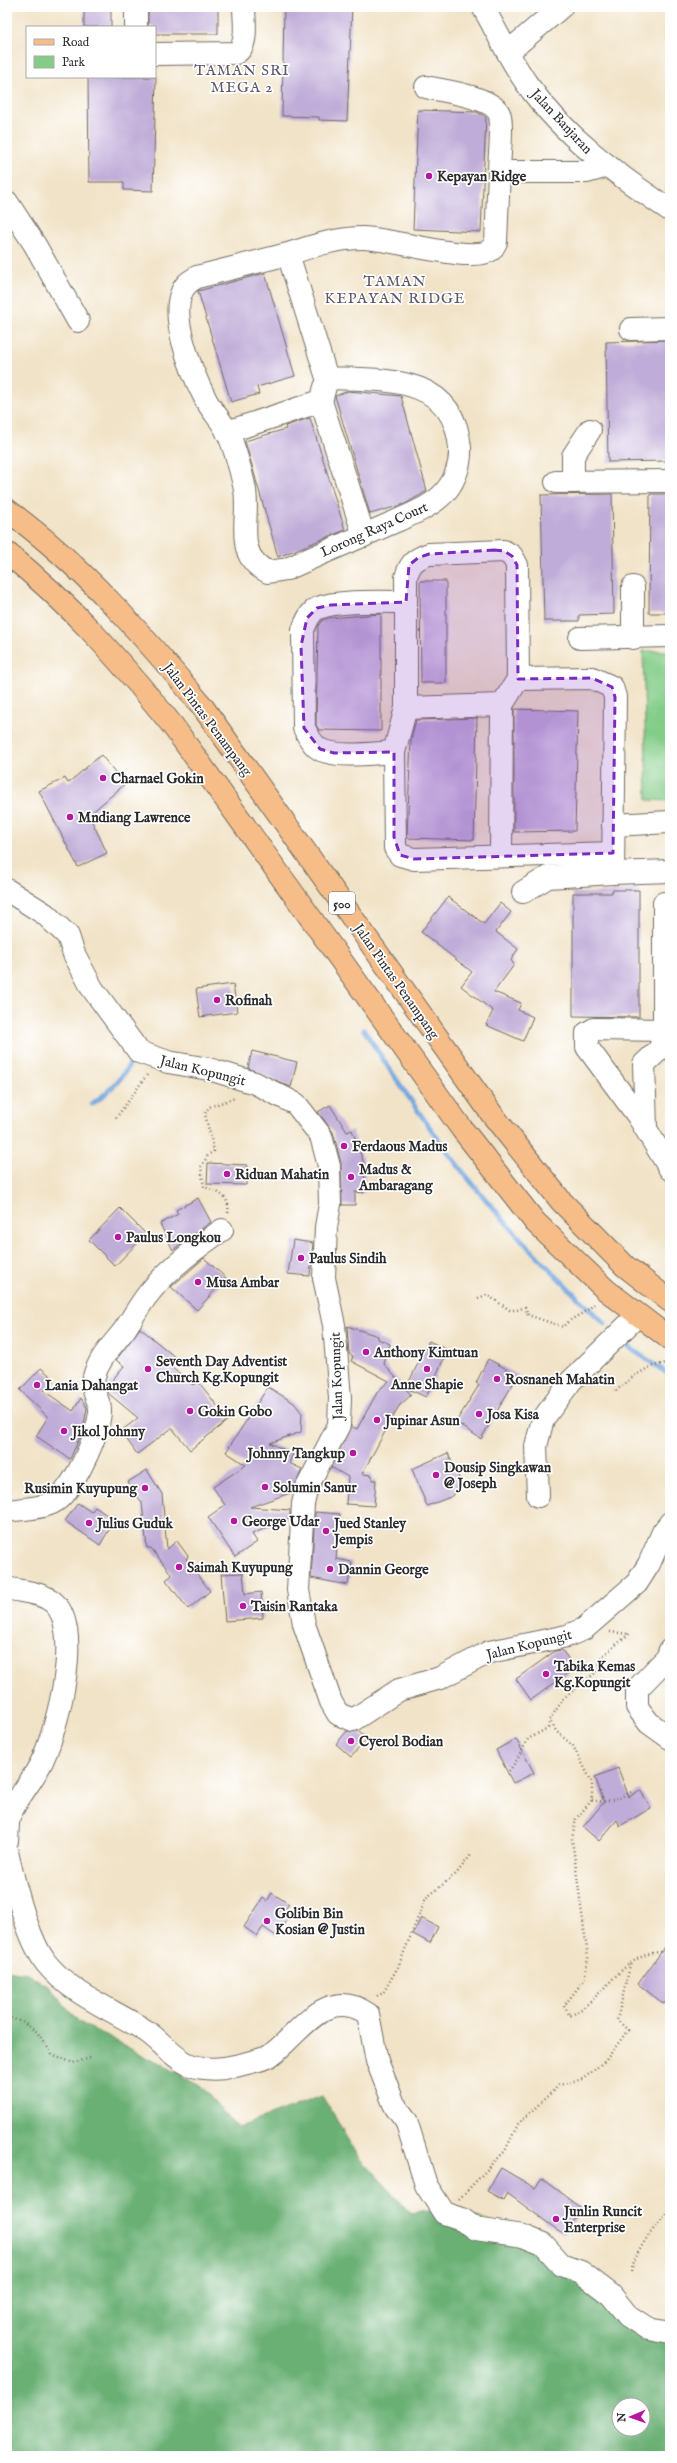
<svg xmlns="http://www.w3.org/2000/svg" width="677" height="2463" viewBox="0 0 677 2463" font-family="'IM FELL English',serif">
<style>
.green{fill:#84cd89;stroke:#587c5a}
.forest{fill:#6bb075;stroke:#4b6e50;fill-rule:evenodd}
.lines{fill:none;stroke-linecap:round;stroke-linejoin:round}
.stream{stroke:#74a7e0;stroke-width:5}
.building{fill:#c0acd8}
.minor-casing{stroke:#706b62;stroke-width:24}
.major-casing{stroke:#706b62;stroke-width:24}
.path{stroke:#706b62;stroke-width:2.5;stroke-dasharray:1 3;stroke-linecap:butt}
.minor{stroke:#fff;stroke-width:22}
.major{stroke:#f7bd88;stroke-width:22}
.marked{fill:#7b2cbf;fill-opacity:0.2;stroke:#7b2cbf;stroke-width:3;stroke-dasharray:8 5;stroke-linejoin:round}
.poi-dot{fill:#b5179e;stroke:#fff;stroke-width:1.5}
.labels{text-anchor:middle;stroke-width:3.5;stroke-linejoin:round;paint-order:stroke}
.shield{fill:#fff;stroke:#6b6b6b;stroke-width:1}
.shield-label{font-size:13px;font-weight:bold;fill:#2b2b2b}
.street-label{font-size:14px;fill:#2b2b2b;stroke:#fff}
.poi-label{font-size:14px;font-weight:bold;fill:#2b2b2b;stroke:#fff;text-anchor:start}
.neighbourhood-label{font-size:15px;letter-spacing:1px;fill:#5f5868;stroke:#fff}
</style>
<rect width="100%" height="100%" fill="#fff"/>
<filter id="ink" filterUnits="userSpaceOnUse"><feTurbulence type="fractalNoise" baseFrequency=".025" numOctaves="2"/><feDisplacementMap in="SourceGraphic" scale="8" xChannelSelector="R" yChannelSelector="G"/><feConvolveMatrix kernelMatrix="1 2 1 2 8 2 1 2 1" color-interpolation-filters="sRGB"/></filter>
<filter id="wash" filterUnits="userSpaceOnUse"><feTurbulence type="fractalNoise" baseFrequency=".012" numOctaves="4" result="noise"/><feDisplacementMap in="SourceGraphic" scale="16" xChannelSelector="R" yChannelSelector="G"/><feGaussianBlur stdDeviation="0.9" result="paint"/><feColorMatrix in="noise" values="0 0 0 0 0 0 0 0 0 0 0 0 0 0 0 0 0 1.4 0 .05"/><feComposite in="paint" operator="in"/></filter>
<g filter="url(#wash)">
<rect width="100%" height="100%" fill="#f1e3c7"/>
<!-- green -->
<polygon class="green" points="670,651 670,801 647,800 643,651"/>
<!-- forest -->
<path class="forest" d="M7,1970L27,1973L49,1986L79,2022L200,2085L237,2128L322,2096L359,2157L411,2213L450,2206L549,2247L670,2342V2456H7ZM619,2405H643V2429H619Z"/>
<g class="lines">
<!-- stream -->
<g class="stream">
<path d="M364,1030C395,1078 427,1126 463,1172C506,1226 555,1276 605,1324"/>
<path d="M92,1104C107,1093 120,1082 129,1065"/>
<polyline points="621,1339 633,1350 670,1375"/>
</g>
</g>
<g id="blocks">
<!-- building -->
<g class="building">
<rect x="84" y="7" width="27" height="20"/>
<polygon points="148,7 218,7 218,34 155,34 155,27 148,27"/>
<polygon points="284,7 352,7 347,121 319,120 319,117 282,116"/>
<polygon points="88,77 156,77 153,191 124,190 124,182 89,182"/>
<polygon points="418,110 477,112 486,117 481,232 413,229"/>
<polygon points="265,273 295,376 257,387 259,394 231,402 198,291"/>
<polygon points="670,340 670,461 608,462 606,342"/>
<polygon points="348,391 401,396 427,491 405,504 370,514 335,396"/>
<polygon points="310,418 345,530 278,557 245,441 286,429 285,426"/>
<polygon points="612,494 614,614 579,615 579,621 544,621 541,495"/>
<polygon points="650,494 670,494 670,613 649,613"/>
<polygon points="420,581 446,581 446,683 421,683"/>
<polygon points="381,614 381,731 319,730 316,725 318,626 323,620 329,618"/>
<polygon points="514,709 578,711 575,831 514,832"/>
<polygon points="477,718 474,840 407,838 411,739 416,720"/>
<polygon points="101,755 125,784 89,815 107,853 78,867 39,791 65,778 68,783"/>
<polygon points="612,890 639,890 639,1017 573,1016 573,893 612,893"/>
<polygon points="448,897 484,924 500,903 511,912 496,932 518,949 511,960 514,965 494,992 521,1003 518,1010 533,1017 523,1041 486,1025 493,1011 461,986 472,972 421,932"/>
<polygon points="233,984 237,1012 200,1017 196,989"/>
<polygon points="252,1051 297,1062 291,1087 248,1068"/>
<polygon points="330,1105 347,1132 352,1130 365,1166 364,1193 355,1192 355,1205 342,1205 341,1163 333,1132 318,1112"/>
<polygon points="208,1163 247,1165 246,1185 207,1184"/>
<polygon points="198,1198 211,1222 173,1250 160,1224 178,1214 176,1210"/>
<polygon points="120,1208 146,1234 115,1266 89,1240"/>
<polygon points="293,1240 313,1243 310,1276 288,1274"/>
<polygon points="204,1258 226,1278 197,1310 171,1287"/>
<polygon points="347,1326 378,1336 378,1339 390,1344 384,1364 411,1395 399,1406 362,1474 372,1475 372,1480 376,1480 374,1506 346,1504 348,1477 331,1467 351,1426 357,1429 378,1391 389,1381 351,1361 353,1356 349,1354"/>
<polygon points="140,1328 176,1358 170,1366 193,1385 198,1381 228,1420 190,1450 172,1428 137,1454 121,1431 138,1418 108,1393 106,1388 124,1366 116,1360"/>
<polygon points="429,1341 448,1350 426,1397 406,1388"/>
<polygon points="488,1359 518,1375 481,1439 456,1422 479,1385 476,1383"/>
<polygon points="41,1368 55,1380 44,1391 73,1411 81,1398 87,1408 83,1430 70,1459 36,1436 48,1417 20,1390"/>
<polygon points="268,1387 294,1403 302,1413 301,1432 270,1443 293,1454 289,1463 302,1469 293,1492 250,1507 290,1510 290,1518 252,1534 257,1542 235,1557 208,1517 225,1505 213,1487 246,1465 226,1452"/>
<polygon points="448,1453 460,1481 453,1496 427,1506 412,1469"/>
<polygon points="147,1470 162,1494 167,1549 177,1541 188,1556 186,1559 210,1591 188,1609 166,1580 172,1575 151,1548 147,1548 142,1503 128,1482"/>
<polygon points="78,1503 91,1512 95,1507 110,1517 107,1522 112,1525 100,1545 65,1521"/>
<polygon points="315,1512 340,1514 336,1559 352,1562 348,1585 311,1578"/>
<polygon points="243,1573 245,1594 261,1592 263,1618 225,1621 221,1574"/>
<polygon points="562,1650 575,1668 531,1700 516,1679 555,1651"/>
<polygon points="347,1731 358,1731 367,1739 351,1757 336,1744"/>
<polygon points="516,1739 534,1773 513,1783 496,1750"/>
<polygon points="618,1768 629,1797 640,1790 651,1808 620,1826 617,1820 599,1841 583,1827 604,1802 595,1777"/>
<polygon points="272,1893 289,1904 284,1911 290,1915 276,1936 263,1927 257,1936 244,1927 263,1898 267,1901"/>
<polygon points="421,1918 438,1927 430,1943 413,1934"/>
<polygon points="670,1940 670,1996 664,2004 638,1984"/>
<polygon points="501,2168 535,2188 542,2179 582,2209 563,2234 507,2193 503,2200 487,2191"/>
</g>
</g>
</g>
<g filter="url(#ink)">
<use href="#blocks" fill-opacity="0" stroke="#706b62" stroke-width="1"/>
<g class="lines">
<defs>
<g id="minor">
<polyline points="136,7 136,27"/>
<path d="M483,7C497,32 510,60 527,84C564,136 617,175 670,210"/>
<polyline points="508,52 561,7"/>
<path d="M155,54L236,53C249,45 244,21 244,7"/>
<path d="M426,87C443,91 496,97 500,116C503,131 499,156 499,172"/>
<polyline points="7,202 35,245 78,321"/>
<path d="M288,254L197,277C194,279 190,281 187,284C164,308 193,375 206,400C212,411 222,421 228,433C235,449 240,467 244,485C252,516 231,554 268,572L287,569C320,554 354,540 387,525C405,517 425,510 440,497C454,485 461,465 460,448C454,374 383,380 327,378L288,254C313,246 336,238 363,238C390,238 471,264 491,250C493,248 495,244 496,242L499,172H587L608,166"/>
<polyline points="631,329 670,328"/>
<polyline points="321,401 364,536"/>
<polyline points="227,432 321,401 325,387"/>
<polyline points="556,482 670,481"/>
<polyline points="573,482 573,456 590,430"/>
<polyline points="633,587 633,638"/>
<polyline points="580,638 670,636"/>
<polyline points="518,679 592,678 612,687 615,697 613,873 670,871"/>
<path d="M406,708V577C410,563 415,559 429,554L504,551L512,556L517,565L518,679L502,705L406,708L394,752L395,848L400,855L414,859L613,853"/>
<path d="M394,752C374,753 340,758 321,750C313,746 308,736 304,728L303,630C306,622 310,612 318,608C338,600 383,602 406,602"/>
<polyline points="613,825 670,822"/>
<polyline points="501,855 502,705"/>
<polyline points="7,890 45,914 68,936 74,954 92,988 139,1052 168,1062 209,1069 255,1083 296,1104 321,1136 329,1166 330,1204 326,1227 324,1278 334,1325 340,1398 339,1425 307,1487 303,1504 298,1590 304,1624 331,1702 338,1714 353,1720 399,1690 440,1678 489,1652 567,1636 584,1629 637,1583 649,1564 663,1532 670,1523"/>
<polyline points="523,892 548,877 613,873"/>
<polyline points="670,1030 594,1029 587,1033 587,1047 638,1116 670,1169"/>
<polyline points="646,1128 644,1064 660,1049 664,1030 664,903"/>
<polyline points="538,1496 536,1446 543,1419 571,1381 638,1315"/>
<path d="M7,1511C21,1509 39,1509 52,1503C73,1493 99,1434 100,1411C101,1401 90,1393 94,1377C99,1357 114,1344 125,1329C133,1317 140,1304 149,1293C169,1268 196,1248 222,1230"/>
<path d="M7,1588C22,1592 41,1592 53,1602C84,1628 57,1728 43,1759C34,1779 19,1795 10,1814C7,1821 8,1833 7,1841"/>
<polyline points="670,1650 667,1658 637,1689 637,1707 649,1723 670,1738"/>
<path d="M7,1852C14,1883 27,1938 46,1963C72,1995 112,2009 146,2031C160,2040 170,2055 186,2063C197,2069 217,2070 230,2067C237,2066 263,2059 268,2057C299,2036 325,1984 368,2014L377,2061L394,2104L406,2120L426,2185L444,2213L462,2219L476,2229L523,2236L543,2244L562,2265L581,2272L611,2295L628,2316L648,2329L670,2333"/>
</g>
<g id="major">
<path d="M7,510C82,565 143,635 202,706L491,1113L561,1201L625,1266L670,1301"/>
<path d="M7,553C70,603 122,663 173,726L462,1129L535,1222L606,1290L670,1339"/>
</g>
</defs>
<!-- minor casing -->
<use href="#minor" class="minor-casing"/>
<!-- major casing -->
<use href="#major" class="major-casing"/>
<!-- path -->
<g class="path">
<polyline points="116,1118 147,1075"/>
<path d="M228,1213C231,1196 217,1191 204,1187L201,1167L208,1155L214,1151L205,1114L209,1107L235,1098"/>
<path d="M478,1298L487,1295L510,1310H517L525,1307L528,1315L563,1327C572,1316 584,1315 594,1304"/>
<polyline points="616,1391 634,1376 650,1367 670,1362"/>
<polyline points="610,1632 629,1634"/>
<path d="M629,1634L599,1659L600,1669L564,1698L550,1719L556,1731L573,1746L592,1782V1800L576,1819L572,1839L588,1958L584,1980L564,2006L570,2016C603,2000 621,1954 661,1952"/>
<polyline points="509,1771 517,1760 528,1739 548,1728 550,1720"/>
<path d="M592,1800C607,1804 617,1799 631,1792"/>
<polyline points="377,1996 383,1993 398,1967 426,1898 456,1874 471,1855"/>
<polyline points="7,2017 22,2022 37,2032 52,2054 73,2063 90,2058"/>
<polyline points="459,2199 505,2151 518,2124 559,2085 583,2079 606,2060 628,2030 617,2020 631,1962"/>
<path d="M631,2272C638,2246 652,2230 670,2210"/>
</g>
<!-- minor -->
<use href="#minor" class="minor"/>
<!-- major -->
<use href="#major" class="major"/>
</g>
</g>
<!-- marked area -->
<path class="marked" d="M494,550L504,551L512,556L517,565L518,679L592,678L612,687L615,697L613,853L414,859L400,855L394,837V752L334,753L320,749L304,728L301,646L307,618L317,608L331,605L406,602L409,565L418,558L429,554Z"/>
<!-- markers -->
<g class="poi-dot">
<circle cx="429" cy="176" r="4"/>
<circle cx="103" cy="778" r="4"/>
<circle cx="70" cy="817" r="4"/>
<circle cx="217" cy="1000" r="4"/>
<circle cx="344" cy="1146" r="4"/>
<circle cx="227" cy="1174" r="4"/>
<circle cx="351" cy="1177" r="4"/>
<circle cx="118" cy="1237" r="4"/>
<circle cx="301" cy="1258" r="4"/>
<circle cx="198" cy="1282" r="4"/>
<circle cx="366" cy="1352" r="4"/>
<circle cx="148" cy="1369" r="4"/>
<circle cx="427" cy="1369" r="4"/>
<circle cx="497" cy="1379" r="4"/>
<circle cx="37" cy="1385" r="4"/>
<circle cx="190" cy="1411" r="4"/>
<circle cx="479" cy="1414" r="4"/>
<circle cx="377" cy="1420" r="4"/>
<circle cx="64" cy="1431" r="4"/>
<circle cx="353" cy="1453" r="4"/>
<circle cx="436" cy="1475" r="4"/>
<circle cx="265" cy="1487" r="4"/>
<circle cx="145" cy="1488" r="4"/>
<circle cx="234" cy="1521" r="4"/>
<circle cx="89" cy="1523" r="4"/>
<circle cx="326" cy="1531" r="4"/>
<circle cx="179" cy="1567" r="4"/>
<circle cx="330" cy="1569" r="4"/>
<circle cx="243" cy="1606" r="4"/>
<circle cx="546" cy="1674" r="4"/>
<circle cx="351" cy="1741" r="4"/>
<circle cx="267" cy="1921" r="4"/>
<circle cx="556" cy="2219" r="4"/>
</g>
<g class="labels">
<!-- shield labels -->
<rect class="shield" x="329" y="892" width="26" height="22" rx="3"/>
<g class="shield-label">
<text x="342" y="908">500</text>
</g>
<!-- street labels -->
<g class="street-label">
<text transform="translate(562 121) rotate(47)" y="5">Jalan Banjaran</text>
<text transform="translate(374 529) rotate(-24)" y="5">Lorong Raya Court</text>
<text transform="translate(208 719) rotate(53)" y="5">Jalan Pintas Penampang</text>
<text transform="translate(397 981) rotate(55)" y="5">Jalan Pintas Penampang</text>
<text transform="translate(203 1070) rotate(14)" y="5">Jalan Kopungit</text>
<text transform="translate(336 1376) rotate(-92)" y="5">Jalan Kopungit</text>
<text transform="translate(529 1644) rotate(-14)" y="5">Jalan Kopungit</text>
</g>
<!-- poi labels -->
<g class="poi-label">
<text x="437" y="181">Kepayan Ridge</text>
<text x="111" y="783">Charnael Gokin</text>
<text x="78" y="822">Mndiang Lawrence</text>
<text x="225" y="1005">Rofinah</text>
<text x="352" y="1151">Ferdaous Madus</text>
<text x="359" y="1174">Madus &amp;<tspan x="359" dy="16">Ambaragang</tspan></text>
<text x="235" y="1179">Riduan Mahatin</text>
<text x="126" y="1242">Paulus Longkou</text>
<text x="309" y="1263">Paulus Sindih</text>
<text x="206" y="1287">Musa Ambar</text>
<text x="374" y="1357">Anthony Kimtuan</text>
<text x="156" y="1366">Seventh Day Adventist<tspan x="156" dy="16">Church Kg.Kopungit</tspan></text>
<text x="505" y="1384">Rosnaneh Mahatin</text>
<text x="427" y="1389" text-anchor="middle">Anne Shapie</text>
<text x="45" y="1390">Lania Dahangat</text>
<text x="198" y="1416">Gokin Gobo</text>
<text x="487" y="1419">Josa Kisa</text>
<text x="385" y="1425">Jupinar Asun</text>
<text x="72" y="1436">Jikol Johnny</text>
<text x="345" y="1458" text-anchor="end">Johnny Tangkup</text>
<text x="444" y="1472">Dousip Singkawan<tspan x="444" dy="16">@ Joseph</tspan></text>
<text x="273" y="1492">Solumin Sanur</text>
<text x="137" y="1493" text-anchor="end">Rusimin Kuyupung</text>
<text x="242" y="1526">George Udar</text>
<text x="97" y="1528">Julius Guduk</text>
<text x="334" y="1528">Jued Stanley<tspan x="334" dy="16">Jempis</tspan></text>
<text x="187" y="1572">Saimah Kuyupung</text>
<text x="338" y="1574">Dannin George</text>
<text x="251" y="1611">Taisin Rantaka</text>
<text x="554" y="1671">Tabika Kemas<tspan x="554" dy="16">Kg.Kopungit</tspan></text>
<text x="359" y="1746">Cyerol Bodian</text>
<text x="275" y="1918">Golibin Bin<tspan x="275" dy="16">Kosian @ Justin</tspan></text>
<text x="564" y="2216">Junlin Runcit<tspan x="564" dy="16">Enterprise</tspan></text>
</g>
<!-- neighbourhood labels -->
<g class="neighbourhood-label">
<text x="242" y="75">TAMAN SRI<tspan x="242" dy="17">MEGA 2</tspan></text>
<text x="395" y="286">TAMAN<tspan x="395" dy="17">KEPAYAN RIDGE</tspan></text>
</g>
</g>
<!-- margin -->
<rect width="677" height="2463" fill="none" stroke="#fff" stroke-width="24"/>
<!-- legend -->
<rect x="26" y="26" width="130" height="52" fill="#ffffff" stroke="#aaaaaa"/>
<rect x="34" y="39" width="20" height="6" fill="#f7bd88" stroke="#aaaaaa"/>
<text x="62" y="46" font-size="12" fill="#2b2b2b">Road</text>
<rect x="34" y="56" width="20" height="12" fill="#84cd89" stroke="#aaaaaa"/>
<text x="62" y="66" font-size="12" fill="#2b2b2b">Park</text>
<!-- north arrow -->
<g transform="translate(631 2417) rotate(268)"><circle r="19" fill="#ffffff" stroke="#aaaaaa"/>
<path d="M0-3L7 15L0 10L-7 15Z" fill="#b5179e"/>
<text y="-6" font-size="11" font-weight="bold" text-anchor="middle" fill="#2b2b2b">N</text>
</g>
</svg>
